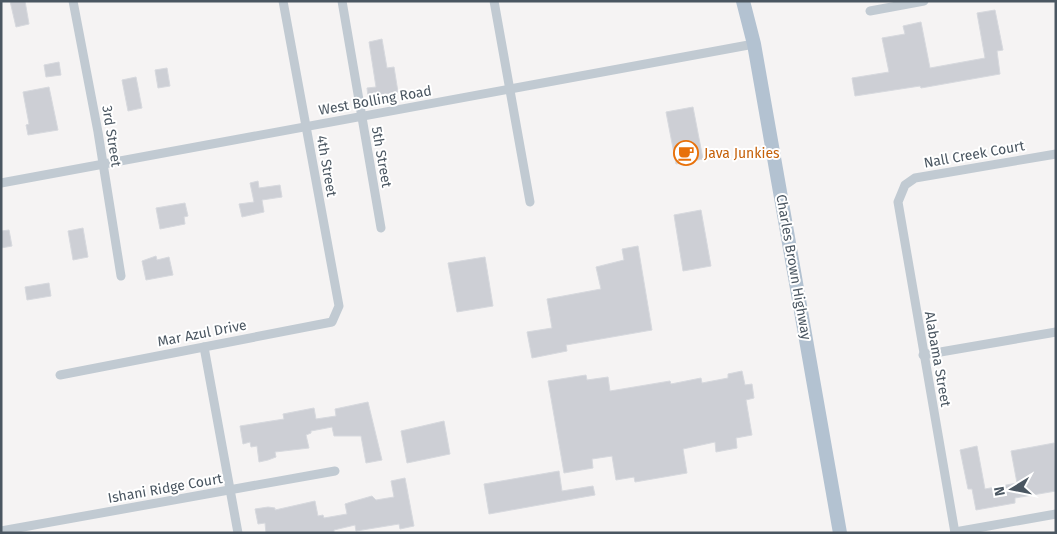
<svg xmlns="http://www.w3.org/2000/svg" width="1057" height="534" viewBox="0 0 1057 534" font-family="'Fira Sans',sans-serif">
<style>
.building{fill:#cdcfd5;stroke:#d7d9de}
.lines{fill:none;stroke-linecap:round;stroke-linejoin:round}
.street{stroke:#c1cad2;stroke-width:9}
.primary{stroke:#b3c2d1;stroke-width:14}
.labels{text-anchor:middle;stroke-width:4;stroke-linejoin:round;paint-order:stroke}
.street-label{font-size:14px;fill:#4a5661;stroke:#fff}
.food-label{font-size:14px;fill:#c56008;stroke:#fff;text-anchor:start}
</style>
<rect width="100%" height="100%" fill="#f5f3f3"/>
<!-- building -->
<g class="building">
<polygon points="10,1 25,1 29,24 16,27"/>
<polygon points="995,10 1003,50 997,51 1000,74 921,88 920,86 855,96 852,78 889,72 882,38 905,34 903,26 921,22 930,68 985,58 977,13"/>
<polygon points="382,39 387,68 394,67 398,92 368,97 367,88 376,87 369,42"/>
<polygon points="59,62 61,75 46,77 44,65"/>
<polygon points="167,68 170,86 158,88 155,70"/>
<polygon points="136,77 142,108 128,111 122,80"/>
<polygon points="49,87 58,130 28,135 26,125 29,124 23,92"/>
<polygon points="693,107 703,159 676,164 666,112"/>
<polygon points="258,181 259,188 280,185 282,197 262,200 264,212 242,217 239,204 254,202 250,183"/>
<polygon points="185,203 188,216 184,217 185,224 160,229 156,208"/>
<polygon points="701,210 711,266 683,271 674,215"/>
<polygon points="83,228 88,257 73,260 68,231"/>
<polygon points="9,230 12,246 1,248 1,231"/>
<polygon points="638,246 652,330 566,345 567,351 532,358 527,332 552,328 547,299 601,289 596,267 624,260 622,249"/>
<polygon points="156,256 157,260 169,257 173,275 146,280 142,261"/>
<polygon points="485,257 493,306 457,312 448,263"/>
<polygon points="49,283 51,296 27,300 25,287"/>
<polygon points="742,371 745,385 752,384 754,398 746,400 752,435 736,438 737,448 716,452 715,442 683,449 687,473 635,482 634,477 616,480 612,456 592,459 593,468 564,473 548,381 586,375 587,380 608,377 610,391 670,381 671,384 701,378 702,383 728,378 728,374"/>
<polygon points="368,402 382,460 366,463 361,436 334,436 332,427 311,431 311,433 306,435 309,448 275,452 276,457 268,460 259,462 257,446 251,447 250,442 243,444 240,426 284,419 283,414 314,408 316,419 336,416 335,409"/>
<polygon points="444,421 450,454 407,463 401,431"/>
<polygon points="1054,443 1056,491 1015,498 1015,503 976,510 972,489 968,489 960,450 977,446 985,489 1017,483 1011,451"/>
<polygon points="559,471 562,491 593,486 595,495 489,514 484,484"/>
<polygon points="405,478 414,526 400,529 399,524 356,531 355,525 334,530 334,533 266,533 265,523 258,524 255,509 268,507 275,508 275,510 315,501 318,516 323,515 324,518 347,514 345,504 351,502 372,496 376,500 394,497 391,481"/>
</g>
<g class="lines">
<!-- street -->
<g class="street">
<polyline points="73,1 98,132 121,276"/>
<polyline points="342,1 381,228"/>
<polyline points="494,1 530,202"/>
<polyline points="870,11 924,1"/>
<polyline points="1,183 754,44"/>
<polyline points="204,347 238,533"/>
<polyline points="923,355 1056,332"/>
<polyline points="60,375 332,322 339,306 283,1"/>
<polyline points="1,531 335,471"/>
<polyline points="955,532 1056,514"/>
<polyline points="955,533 898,202 905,185 915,178 1056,154"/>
</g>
<!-- primary -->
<polyline class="primary" points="743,1 754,44 840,533"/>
</g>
<!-- icons -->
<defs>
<symbol id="cafe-ring" viewBox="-11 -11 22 22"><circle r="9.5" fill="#fff" stroke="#e8710a" stroke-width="1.5"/><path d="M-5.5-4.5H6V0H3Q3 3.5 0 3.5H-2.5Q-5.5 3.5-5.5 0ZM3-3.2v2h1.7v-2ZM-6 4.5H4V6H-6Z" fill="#e8710a"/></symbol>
</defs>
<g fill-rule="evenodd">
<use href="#cafe-ring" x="672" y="139" width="28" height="28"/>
</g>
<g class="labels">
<!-- street labels -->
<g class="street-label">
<text transform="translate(375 100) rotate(-10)" y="5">West Bolling Road</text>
<text transform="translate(112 136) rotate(81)" y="5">3rd Street</text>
<text transform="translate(974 154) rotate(-10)" y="5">Nall Creek Court</text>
<text transform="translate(382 157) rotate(80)" y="5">5th Street</text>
<text transform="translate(327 166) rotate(80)" y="5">4th Street</text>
<text transform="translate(794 267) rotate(80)" y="5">Charles Brown Highway</text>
<text transform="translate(202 333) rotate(-11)" y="5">Mar Azul Drive</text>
<text transform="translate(938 359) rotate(80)" y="5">Alabama Street</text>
<text transform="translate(165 488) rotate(-10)" y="5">Ishani Ridge Court</text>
</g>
<!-- food labels -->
<g class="food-label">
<text x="704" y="158">Java Junkies</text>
</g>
</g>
<!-- border -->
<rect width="1057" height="534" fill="none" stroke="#4a5661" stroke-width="5"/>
<!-- north arrow -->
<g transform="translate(1012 489) rotate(260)" stroke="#ffffff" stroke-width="4" paint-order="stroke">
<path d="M0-4L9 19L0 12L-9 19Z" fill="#4a5661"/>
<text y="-8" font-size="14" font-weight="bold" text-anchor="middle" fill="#4a5661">N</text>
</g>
</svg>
